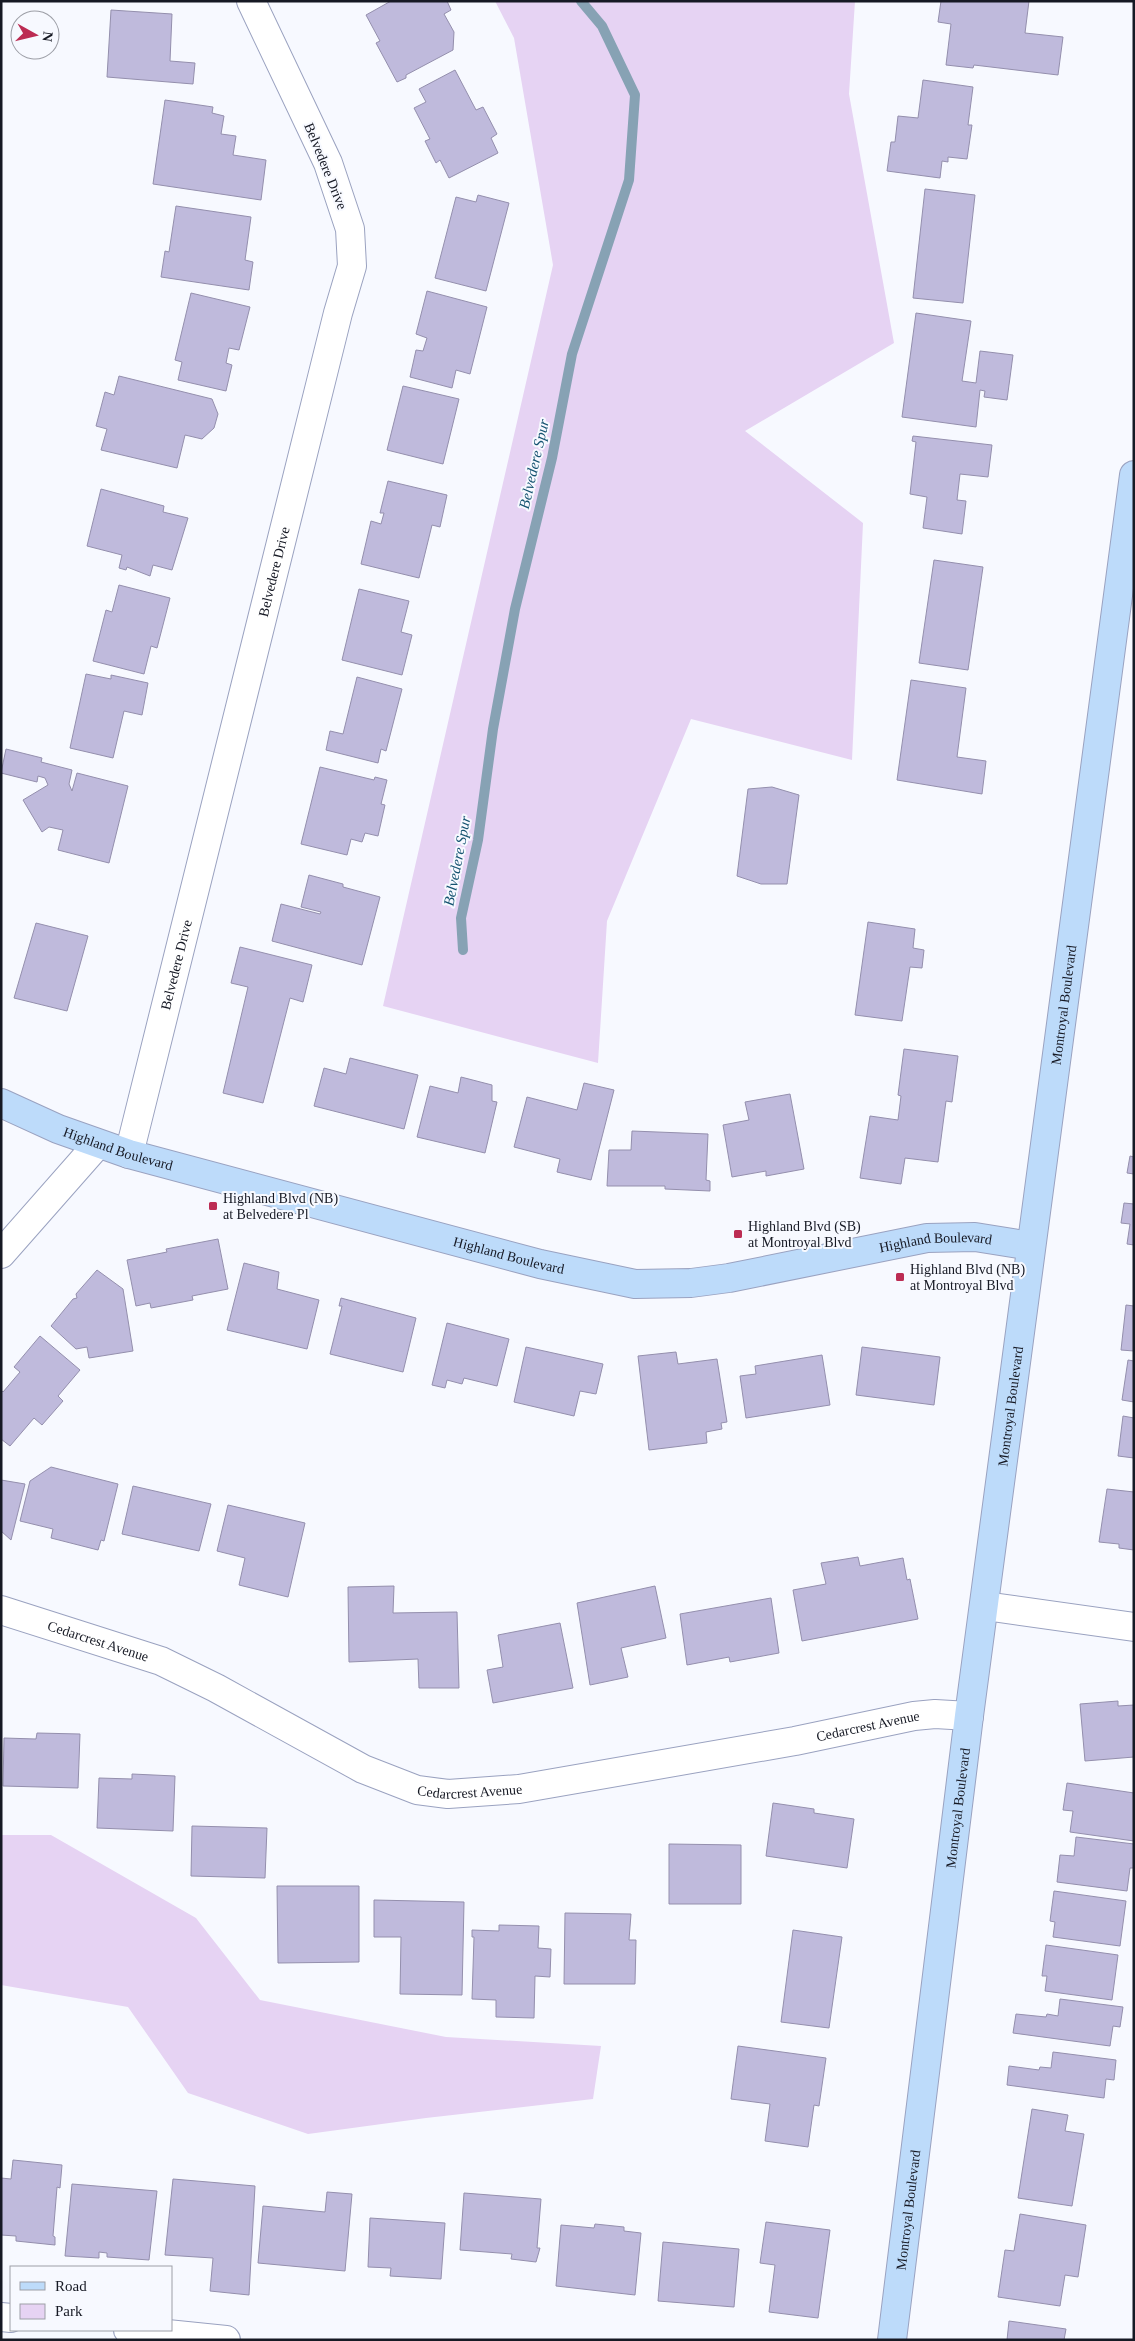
<svg xmlns="http://www.w3.org/2000/svg" width="1135" height="2341" viewBox="0 0 1135 2341" font-family="'Times New Roman',serif">
<style>
.green{fill:#e6d3f3}
.lines{fill:none;stroke-linecap:round;stroke-linejoin:round}
.stream{stroke:#87a2b4;stroke-width:10}
.building{fill:#bfbadc;stroke:#948fad}
.street-casing{stroke:#9aa2c0;stroke-width:30}
.secondary-casing{stroke:#9aa2c0;stroke-width:30}
.street{stroke:#fff;stroke-width:28}
.secondary{stroke:#bddbfa;stroke-width:28}
.poi-dot{fill:#bc2c53;stroke:#f7f9ff;stroke-width:2}
.labels{text-anchor:middle;stroke-width:4;stroke-linejoin:round;paint-order:stroke}
.street-label{font-size:14px;fill:#161924;stroke:#f7f9ff}
.poi-label{font-size:14px;fill:#161924;stroke:#f7f9ff;text-anchor:start}
.water-label{font-size:15px;font-style:italic;fill:#155371;stroke:#f7f9ff}
</style>
<rect width="100%" height="100%" fill="#f7f9ff"/>
<!-- green -->
<g class="green">
<polygon points="495,1 855,1 849,94 894,343 745,431 863,523 852,760 691,719 607,921 598,1063 383,1006 553,265 514,38"/>
<polygon points="1,1835 51,1835 196,1918 260,2000 446,2037 601,2046 593,2099 426,2118 308,2134 188,2093 128,2007 1,1985"/>
</g>
<g class="lines">
<!-- stream -->
<polyline class="stream" points="463,950 461,918 478,840 493,729 515,609 552,458 572,354 629,180 635,95 602,26 581,1"/>
</g>
<!-- building -->
<g class="building">
<polygon points="391,1 447,1 451,10 444,14 454,32 453,50 406,75 406,78 397,82 376,43 380,41 366,15"/>
<polygon points="941,1 1029,1 1025,33 1063,37 1058,75 974,65 973,68 946,65 951,24 938,22"/>
<polygon points="111,10 172,14 170,61 195,63 193,84 107,77"/>
<polygon points="455,70 476,110 483,107 497,134 491,138 498,153 449,178 440,160 436,163 425,141 430,139 414,108 426,102 419,89"/>
<polygon points="923,80 973,87 968,125 972,125 967,159 948,157 948,162 942,161 940,178 887,171 891,142 895,142 898,116 918,118"/>
<polygon points="165,100 213,107 212,113 224,116 221,134 236,136 233,155 266,160 261,200 153,184"/>
<polygon points="925,189 975,195 963,303 913,298"/>
<polygon points="478,195 509,203 486,291 435,278 456,197 476,202"/>
<polygon points="176,206 251,217 245,260 253,262 249,290 161,277 165,251 169,252"/>
<polygon points="427,291 487,307 470,374 456,370 452,388 410,377 416,350 423,351 427,338 416,334"/>
<polygon points="191,293 250,307 239,350 229,348 226,363 232,365 226,391 178,380 182,362 175,360"/>
<polygon points="916,313 971,321 962,381 976,383 980,351 1013,355 1007,400 984,397 985,391 980,390 976,427 902,417"/>
<polygon points="119,376 212,399 218,414 214,428 202,439 185,435 177,468 101,450 107,429 96,426 105,392 114,395"/>
<polygon points="403,386 459,399 443,464 387,450"/>
<polygon points="913,436 992,445 988,477 960,474 957,500 966,501 962,534 923,528 927,497 910,494 916,442 912,441"/>
<polygon points="388,481 447,495 440,527 432,525 419,578 361,564 371,521 381,524 384,513 380,513"/>
<polygon points="101,489 164,506 163,512 188,518 172,570 153,565 150,576 127,567 126,570 119,568 122,555 87,546"/>
<polygon points="934,560 983,567 968,670 919,663"/>
<polygon points="119,585 170,598 157,648 151,646 144,674 93,661 106,610 112,612"/>
<polygon points="359,589 409,601 401,632 412,635 402,675 342,660"/>
<polygon points="86,674 111,679 111,675 148,683 142,715 124,711 113,758 70,748"/>
<polygon points="357,677 402,689 386,751 381,749 378,763 326,750 330,731 343,734"/>
<polygon points="911,680 966,688 957,757 986,761 982,794 897,780"/>
<polygon points="6,749 42,758 41,762 72,770 69,784 72,791 77,773 128,786 109,863 58,850 63,830 49,827 42,832 23,800 48,785 45,778 38,776 37,782 1,773"/>
<polygon points="320,767 374,780 375,777 387,780 381,804 385,805 378,836 365,833 362,842 351,839 347,855 301,844"/>
<polygon points="772,787 799,795 787,884 761,884 737,876 748,789"/>
<polygon points="309,875 343,884 343,887 380,897 362,965 272,941 281,904 320,914 321,912 301,907"/>
<polygon points="868,922 915,929 913,948 924,950 922,968 910,967 902,1021 855,1015"/>
<polygon points="36,923 88,936 67,1011 14,998"/>
<polygon points="240,947 312,965 303,1002 290,998 263,1103 223,1093 248,987 231,983"/>
<polygon points="904,1049 958,1056 952,1102 946,1101 938,1162 905,1158 901,1184 860,1178 870,1116 898,1120 901,1096 898,1095"/>
<polygon points="350,1058 418,1075 404,1129 314,1106 324,1068 346,1074"/>
<polygon points="461,1077 492,1085 492,1101 497,1102 485,1153 417,1137 430,1086 458,1093"/>
<polygon points="584,1083 614,1090 591,1180 557,1172 560,1159 514,1147 527,1097 577,1110"/>
<polygon points="790,1094 804,1169 766,1176 766,1171 732,1177 723,1125 749,1120 745,1102"/>
<polygon points="632,1131 708,1134 706,1180 710,1181 710,1191 665,1189 665,1186 607,1186 609,1150 631,1150"/>
<polygon points="1130,1156 1134,1157 1134,1174 1127,1173"/>
<polygon points="1124,1203 1134,1204 1134,1245 1127,1244 1130,1224 1121,1223"/>
<polygon points="218,1239 228,1289 192,1296 193,1300 151,1308 150,1303 136,1306 127,1260 167,1252 166,1249"/>
<polygon points="244,1263 279,1272 277,1289 319,1300 307,1349 227,1330"/>
<polygon points="97,1270 123,1289 133,1351 89,1358 87,1347 76,1349 51,1326 73,1299 77,1298 76,1294"/>
<polygon points="341,1298 416,1318 403,1372 330,1354 342,1306 339,1306"/>
<polygon points="1126,1305 1134,1306 1134,1351 1121,1350"/>
<polygon points="447,1323 509,1339 497,1386 464,1378 462,1384 447,1380 445,1388 432,1385"/>
<polygon points="40,1336 80,1370 58,1396 63,1401 42,1425 34,1418 10,1446 1,1439 1,1390 3,1392 20,1372 14,1367"/>
<polygon points="526,1347 603,1364 596,1394 580,1391 574,1416 514,1402"/>
<polygon points="862,1347 940,1357 934,1405 856,1395"/>
<polygon points="676,1352 678,1364 717,1359 727,1422 721,1423 722,1429 706,1432 707,1443 649,1450 638,1356"/>
<polygon points="822,1355 830,1405 746,1418 740,1376 756,1374 755,1366"/>
<polygon points="1128,1360 1134,1361 1134,1402 1122,1400"/>
<polygon points="1123,1416 1134,1418 1134,1458 1118,1456"/>
<polygon points="51,1467 118,1484 104,1541 101,1540 98,1550 51,1538 53,1529 20,1521 30,1481"/>
<polygon points="1,1480 25,1484 11,1540 1,1531"/>
<polygon points="133,1486 211,1504 199,1551 122,1534"/>
<polygon points="1107,1489 1134,1492 1134,1550 1119,1548 1119,1544 1099,1542"/>
<polygon points="228,1505 305,1523 288,1597 239,1585 245,1558 217,1551"/>
<polygon points="858,1557 860,1566 903,1558 907,1580 910,1579 918,1619 802,1641 793,1590 826,1584 821,1563"/>
<polygon points="394,1586 393,1613 457,1612 459,1688 419,1688 418,1659 349,1662 348,1587"/>
<polygon points="655,1586 666,1638 621,1648 628,1677 590,1685 577,1603"/>
<polygon points="771,1598 779,1653 730,1662 729,1657 687,1665 680,1614"/>
<polygon points="560,1623 573,1688 493,1703 487,1670 503,1667 498,1635"/>
<polygon points="1118,1701 1118,1706 1134,1705 1134,1757 1085,1761 1080,1704"/>
<polygon points="37,1733 80,1734 78,1788 3,1786 4,1738 36,1739"/>
<polygon points="132,1774 175,1776 173,1831 97,1828 99,1778 132,1779"/>
<polygon points="1067,1783 1134,1793 1134,1841 1070,1832 1073,1811 1063,1810"/>
<polygon points="773,1803 814,1809 814,1813 854,1819 847,1868 766,1856"/>
<polygon points="192,1826 267,1828 265,1878 191,1876"/>
<polygon points="1076,1837 1134,1844 1134,1868 1130,1868 1127,1891 1057,1882 1060,1855 1074,1856"/>
<polygon points="669,1844 741,1845 741,1904 669,1904"/>
<polygon points="277,1886 359,1886 359,1962 278,1963"/>
<polygon points="1054,1891 1126,1901 1120,1946 1053,1937 1055,1922 1050,1921"/>
<polygon points="374,1900 464,1902 462,1995 400,1994 401,1937 374,1937"/>
<polygon points="565,1913 631,1914 629,1940 636,1940 635,1984 564,1984"/>
<polygon points="499,1925 539,1926 538,1948 551,1949 550,1977 535,1976 534,2018 496,2017 496,2000 472,1999 474,1937 472,1937 472,1930 499,1931"/>
<polygon points="793,1930 842,1937 829,2028 781,2022"/>
<polygon points="1046,1945 1118,1955 1112,2000 1045,1991 1047,1976 1042,1976"/>
<polygon points="1060,1999 1123,2007 1120,2027 1113,2026 1110,2046 1013,2033 1016,2014 1046,2017 1047,2014 1058,2016"/>
<polygon points="738,2046 826,2058 819,2106 814,2105 808,2147 765,2141 770,2104 731,2099"/>
<polygon points="1053,2052 1116,2060 1114,2080 1106,2079 1104,2098 1007,2085 1009,2066 1039,2070 1040,2067 1051,2068"/>
<polygon points="1032,2109 1068,2115 1065,2131 1084,2134 1072,2206 1018,2198"/>
<polygon points="13,2160 62,2165 60,2188 57,2187 53,2236 55,2237 55,2245 16,2241 16,2236 1,2235 1,2178 11,2179"/>
<polygon points="173,2179 255,2186 249,2295 210,2291 213,2258 165,2255"/>
<polygon points="72,2184 157,2191 149,2260 107,2257 107,2253 99,2252 99,2258 65,2256"/>
<polygon points="327,2192 352,2194 345,2271 258,2263 263,2206 325,2212"/>
<polygon points="464,2193 541,2199 537,2248 540,2248 536,2262 511,2259 512,2254 460,2250"/>
<polygon points="1020,2214 1086,2225 1078,2277 1065,2275 1060,2306 998,2297 1005,2250 1014,2251"/>
<polygon points="370,2218 445,2223 441,2279 390,2276 391,2268 368,2267"/>
<polygon points="766,2222 830,2230 818,2318 769,2312 775,2265 760,2263"/>
<polygon points="595,2224 624,2227 624,2231 641,2233 635,2295 556,2286 561,2225 594,2228"/>
<polygon points="663,2242 739,2249 734,2307 658,2301"/>
<polygon points="1009,2321 1066,2329 1064,2340 1007,2340"/>
</g>
<g class="lines">
<defs>
<g id="street">
<path id="s1" d="M129,1154L338,313L352,266L350,229L328,163L251,1"/>
<polyline points="1,1254 97,1145"/>
<polyline points="985,1606 1134,1627"/>
<path id="s2" d="M1,1610L161,1661L216,1688L363,1769L417,1790L448,1794L519,1789L795,1741L914,1716L935,1714L969,1716"/>
<polyline points="1,2317 11,2318"/>
<polyline points="128,2330 226,2340"/>
</g>
<g id="secondary">
<path id="s3" d="M1,1103L58,1129L129,1154L540,1264L635,1284L691,1283L729,1278L927,1238L975,1237L1031,1246"/>
<path id="s4" d="M892,2340L969,1716L1134,475"/>
</g>
</defs>
<!-- street casing -->
<use href="#street" class="street-casing"/>
<!-- secondary casing -->
<use href="#secondary" class="secondary-casing"/>
<!-- street -->
<use href="#street" class="street"/>
<!-- secondary -->
<use href="#secondary" class="secondary"/>
</g>
<!-- markers -->
<g class="poi-dot">
<rect x="208" y="1201" width="10" height="10" rx="2.5"/>
<rect x="733" y="1229" width="10" height="10" rx="2.5"/>
<rect x="895" y="1272" width="10" height="10" rx="2.5"/>
</g>
<g class="labels">
<!-- street labels -->
<g class="street-label">
<text transform="translate(326 166) rotate(68)" y="5">Belvedere Drive</text>
<text dy="5" stroke="none"><textPath href="#s1" startOffset="600">Belvedere Drive</textPath></text>
<text dy="5" stroke="none"><textPath href="#s1" startOffset="195">Belvedere Drive</textPath></text>
<text dy="5" stroke="none"><textPath href="#s4" startOffset="1346">Montroyal Boulevard</textPath></text>
<text dy="5" stroke="none"><textPath href="#s3" startOffset="126">Highland Boulevard</textPath></text>
<text dy="5" stroke="none"><textPath href="#s3" startOffset="965">Highland Boulevard</textPath></text>
<text dy="5" stroke="none"><textPath href="#s3" startOffset="531">Highland Boulevard</textPath></text>
<text dy="5" stroke="none"><textPath href="#s4" startOffset="941">Montroyal Boulevard</textPath></text>
<text dy="5" stroke="none"><textPath href="#s2" startOffset="102">Cedarcrest Avenue</textPath></text>
<text dy="5" stroke="none"><textPath href="#s2" startOffset="912">Cedarcrest Avenue</textPath></text>
<text dy="5" stroke="none"><textPath href="#s2" startOffset="508">Cedarcrest Avenue</textPath></text>
<text dy="5" stroke="none"><textPath href="#s4" startOffset="536">Montroyal Boulevard</textPath></text>
<text dy="5" stroke="none"><textPath href="#s4" startOffset="131">Montroyal Boulevard</textPath></text>
</g>
<!-- poi labels -->
<g class="poi-label">
<text x="223" y="1203">Highland Blvd (NB)<tspan x="223" dy="16">at Belvedere Pl</tspan></text>
<text x="748" y="1231">Highland Blvd (SB)<tspan x="748" dy="16">at Montroyal Blvd</tspan></text>
<text x="910" y="1274">Highland Blvd (NB)<tspan x="910" dy="16">at Montroyal Blvd</tspan></text>
</g>
<!-- water labels -->
<g class="water-label">
<text transform="translate(534 464) rotate(-77)" y="5">Belvedere Spur</text>
<text transform="translate(457 861) rotate(-79)" y="5">Belvedere Spur</text>
</g>
</g>
<!-- border -->
<rect width="1135" height="2341" fill="none" stroke="#161924" stroke-width="5"/>
<!-- legend -->
<rect x="10" y="2266" width="162" height="65" fill="#f7f9ff" stroke="#9d9fa7"/>
<rect x="20" y="2282" width="25" height="8" fill="#bddbfa" stroke="#9d9fa7"/>
<text x="55" y="2291" font-size="15" fill="#161924">Road</text>
<rect x="20" y="2304" width="25" height="15" fill="#e6d3f3" stroke="#9d9fa7"/>
<text x="55" y="2316" font-size="15" fill="#161924">Park</text>
<!-- north arrow -->
<g transform="translate(35 35) rotate(98)"><circle r="24" fill="#f7f9ff" stroke="#9d9fa7"/>
<path d="M0-4L9 19L0 12L-9 19Z" fill="#bc2c53"/>
<text y="-8" font-size="14" font-weight="bold" text-anchor="middle" fill="#161924">N</text>
</g>
</svg>
